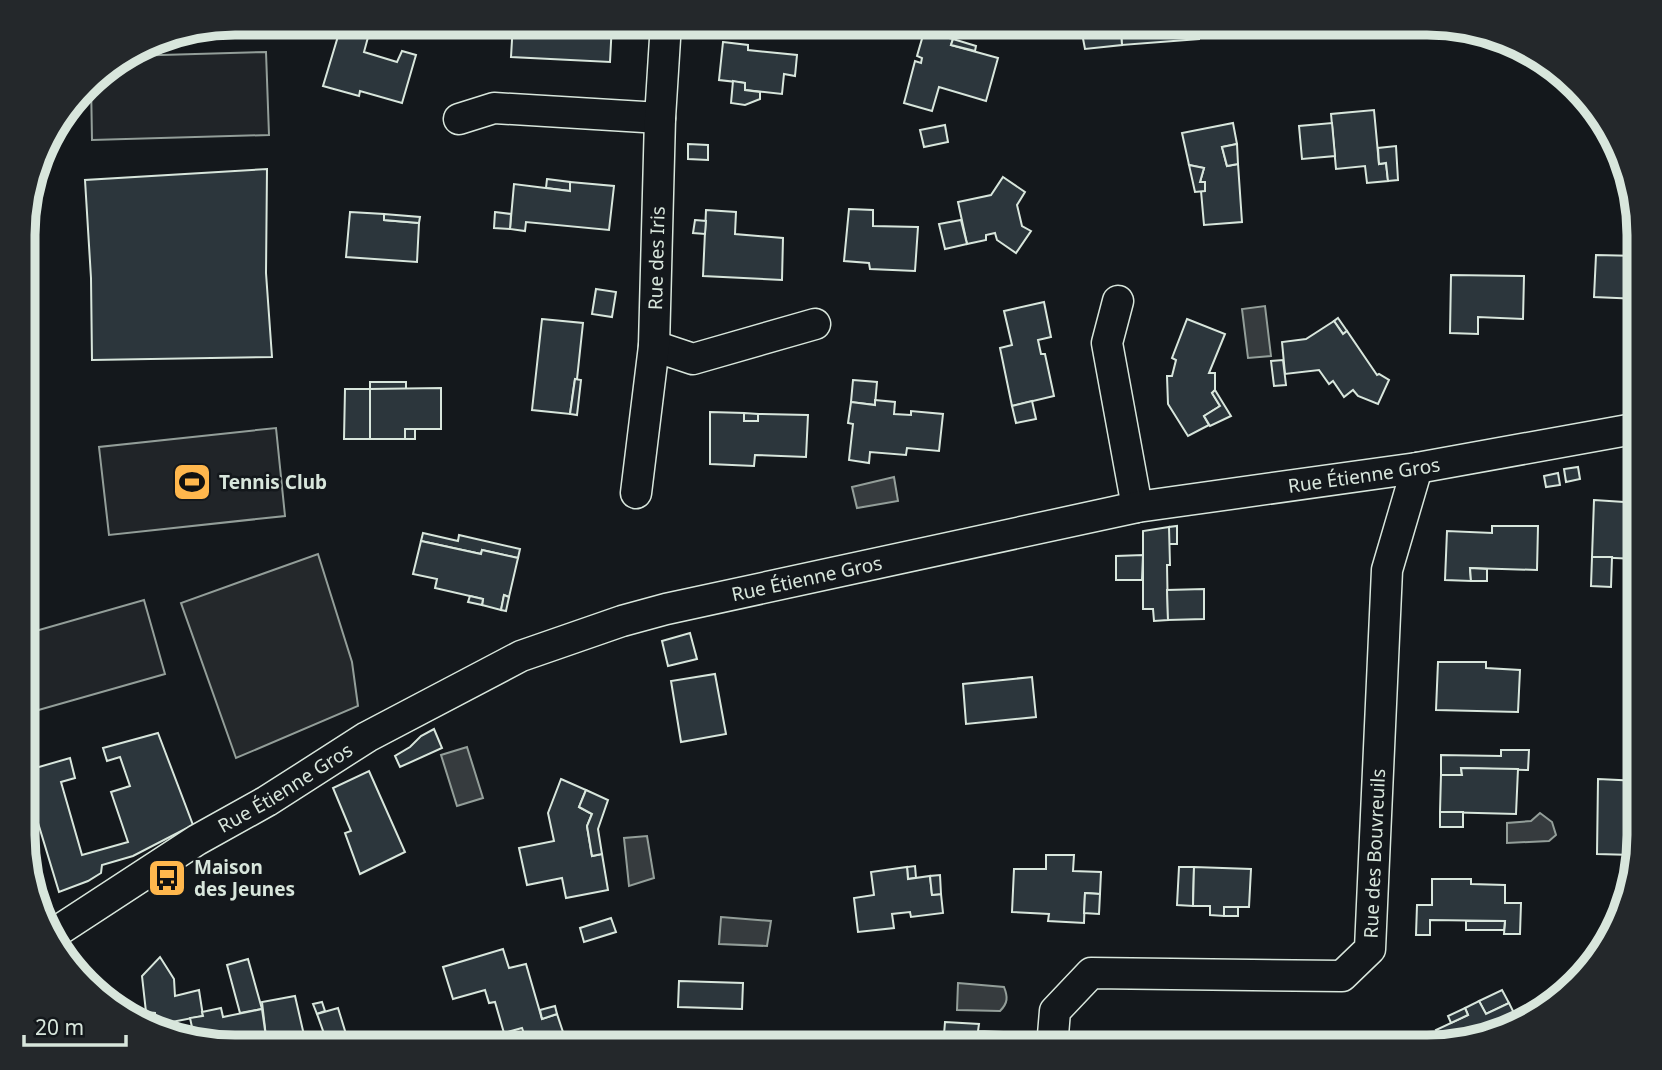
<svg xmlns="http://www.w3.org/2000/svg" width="1662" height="1070" viewBox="0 0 1662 1070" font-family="'Noto Sans',sans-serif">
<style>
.green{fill:#202428;stroke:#939e99;stroke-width:2}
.parking{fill:#24282b;stroke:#939e99;stroke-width:2}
.water{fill:#363b3e;stroke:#939e99;stroke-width:2}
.building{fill:#2c363c;stroke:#d8e6dc;stroke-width:2}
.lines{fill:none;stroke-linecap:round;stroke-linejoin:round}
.street-casing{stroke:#d8e6dc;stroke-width:33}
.street{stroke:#14181c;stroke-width:30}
.labels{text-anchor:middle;stroke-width:5;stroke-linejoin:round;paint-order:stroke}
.street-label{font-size:19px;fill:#d8e6dc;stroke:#14181c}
.poi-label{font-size:19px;font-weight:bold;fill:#d8e6dc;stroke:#14181c;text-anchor:start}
.rim{fill:none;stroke:#d8e6dc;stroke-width:9}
</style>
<rect width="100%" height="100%" fill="#14181c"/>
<!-- green -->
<g class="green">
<polygon points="266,52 269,135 92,140 91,81 95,76 127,56"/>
<polygon points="276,428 285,516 109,535 99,447"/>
<polygon points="144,600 165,674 28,713 25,700 25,634"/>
</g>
<!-- parking -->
<polygon class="parking" points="318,554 352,662 358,706 236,758 181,603"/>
<!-- water -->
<g class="water">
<polygon points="1265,306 1271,356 1248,358 1242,309"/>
<polygon points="894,477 898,501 857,508 852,487"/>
<polygon points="467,747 483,798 457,806 441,755"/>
<polygon points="1540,813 1552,822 1556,835 1549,841 1507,843 1507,823 1531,821"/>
<polygon points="647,836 654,878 629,886 624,838"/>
<polygon points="721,917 771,921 767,946 719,944"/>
<path d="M958,983L1004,987C1008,997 1008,1003 1000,1011L957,1010Z"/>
</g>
<!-- building -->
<g class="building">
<polygon points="342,23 370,30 364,52 397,62 402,51 416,55 402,103 360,91 359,96 323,86"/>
<polygon points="513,23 612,23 610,62 511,57"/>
<polygon points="1080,23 1121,23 1122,45 1085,49"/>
<polygon points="1121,23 1198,23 1199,39 1122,45"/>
<polygon points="924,32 953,39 951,45 998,58 986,101 939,87 932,111 904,103 915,61 921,63 922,58 917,56"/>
<polygon points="953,39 976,46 975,51 951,45"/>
<polygon points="723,42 748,45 748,50 797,55 795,76 784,74 782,94 745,90 745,83 719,80"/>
<polygon points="733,81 745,83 745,90 760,92 760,99 745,105 731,103"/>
<polygon points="1374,110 1379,164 1386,163 1388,181 1367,183 1365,166 1336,169 1331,114"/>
<polygon points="1233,123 1237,144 1222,147 1227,166 1238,164 1242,222 1204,225 1201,191 1205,191 1205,182 1200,182 1204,168 1189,165 1182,133"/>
<polygon points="1332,123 1335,156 1302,159 1299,126"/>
<polygon points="945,125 948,142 924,147 920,130"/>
<polygon points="688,144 708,145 708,160 688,159"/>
<polygon points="1237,144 1238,164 1227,166 1222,147"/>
<polygon points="1396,146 1398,180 1388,181 1386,163 1379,164 1378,148"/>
<polygon points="1189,165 1204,168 1200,182 1205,182 1205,191 1195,192"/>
<polygon points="267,169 266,273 272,357 92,360 91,278 85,180"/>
<polygon points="1003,177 1025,192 1017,205 1022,226 1031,231 1016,253 997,240 995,233 986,235 986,240 967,244 958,202 991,195"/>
<polygon points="547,179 570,182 570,191 546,188"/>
<polygon points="570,182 614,186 609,230 526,222 525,231 510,229 514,184 570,191"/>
<polygon points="849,209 873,210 873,226 918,227 915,271 870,269 869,263 844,261"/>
<polygon points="706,210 736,212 735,234 783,238 782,280 703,276"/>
<polygon points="350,212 384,214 384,220 419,223 417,262 346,257"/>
<polygon points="495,212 511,214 510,229 494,228"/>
<polygon points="384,214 420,217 419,223 384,220"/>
<polygon points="695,220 706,221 705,234 693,233"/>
<polygon points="961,220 967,244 945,249 939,224"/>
<polygon points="1596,255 1639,256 1639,299 1594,297"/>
<polygon points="1451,275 1524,276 1523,319 1478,317 1478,334 1450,333"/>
<polygon points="596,289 616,292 612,317 592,314"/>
<polygon points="1044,302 1051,337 1038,340 1041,354 1045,354 1054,396 1012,406 1000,348 1012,345 1004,311"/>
<polygon points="1338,318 1347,331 1343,334 1334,321"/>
<polygon points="542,319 583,323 577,379 575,379 570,414 532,410"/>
<polygon points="1187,319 1225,334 1209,373 1215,373 1215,390 1212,393 1220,406 1204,416 1209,425 1188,436 1168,404 1167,376 1172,376 1176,360 1172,358"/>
<polygon points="1334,321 1343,334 1347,331 1377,375 1379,374 1389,380 1378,404 1358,396 1353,390 1344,397 1333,381 1329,384 1319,370 1285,374 1282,342 1306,339"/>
<polygon points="1283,360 1286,385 1274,386 1271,361"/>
<polygon points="575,379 581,380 577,415 570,414"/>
<polygon points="853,380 877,382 875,405 851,402"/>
<rect x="370" y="382" width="36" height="7"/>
<polygon points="441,388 441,429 405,429 405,439 370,439 370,389"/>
<polygon points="345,389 370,389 370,439 344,439"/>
<polygon points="1215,390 1231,416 1210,426 1204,416 1220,406 1212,393"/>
<polygon points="875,400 895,402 894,414 911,415 911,411 943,414 939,451 907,448 906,455 870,452 869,463 849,460 853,424 848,423 851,402 875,405"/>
<polygon points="1032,401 1036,419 1016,423 1012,406"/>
<polygon points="710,412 744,413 744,421 758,421 758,414 808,415 806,457 755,455 754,466 710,464"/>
<polygon points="744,413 758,414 758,421 744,421"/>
<rect x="405" y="429" width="10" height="10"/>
<polygon points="1578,467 1580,479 1566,482 1564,469"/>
<polygon points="1558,473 1560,485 1546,487 1544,476"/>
<polygon points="1594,500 1639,503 1637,559 1592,557"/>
<polygon points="1177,526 1177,544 1169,544 1169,527"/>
<polygon points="1492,526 1538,526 1537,570 1470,568 1471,581 1445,580 1447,531 1492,533"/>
<polygon points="1169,527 1170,565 1167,565 1168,620 1154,621 1153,609 1143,609 1143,531"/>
<polygon points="423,533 458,541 459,535 520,549 518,558 482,550 481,554 421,541"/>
<polygon points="421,541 481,554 482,550 518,558 509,597 504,595 501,610 482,605 483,599 435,588 437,579 413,574"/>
<polygon points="1143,555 1142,580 1116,580 1116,556"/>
<polygon points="1592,557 1612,557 1611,587 1591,586"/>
<polygon points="1470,568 1487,569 1487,581 1471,581"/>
<polygon points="1204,589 1204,619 1168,620 1167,590"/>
<polygon points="504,595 509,597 506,611 501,610"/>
<polygon points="470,596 483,599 482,605 468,602"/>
<polygon points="690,633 697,659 668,666 662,641"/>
<polygon points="1438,662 1486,662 1486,668 1520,670 1518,712 1436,710"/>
<polygon points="715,674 726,734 681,742 671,681"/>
<polygon points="1032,677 1036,717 966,724 963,684"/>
<polygon points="434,729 442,748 400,767 395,756 410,747 421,736"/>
<polygon points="158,733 193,825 133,856 102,865 101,873 88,881 59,892 25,780 25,771 70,758 75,778 61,782 82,855 128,842 111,792 130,786 120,757 107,761 103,748"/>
<polygon points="1501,750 1529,750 1528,770 1461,768 1462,775 1441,775 1441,755 1501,756"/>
<polygon points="1461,768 1518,769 1516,814 1440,812 1441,775 1462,775"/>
<polygon points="369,771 405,852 360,874 345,833 351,831 333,788"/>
<polygon points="561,779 586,790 579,807 592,814 587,826 592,856 602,854 608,890 566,898 562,878 527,885 519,848 554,841 548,813"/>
<polygon points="1598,779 1639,781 1639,822 1634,822 1633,855 1597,854"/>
<polygon points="586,790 608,800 598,829 602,854 592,856 587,826 592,814 579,807"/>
<rect x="1440" y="812" width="23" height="15"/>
<polygon points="1046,855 1074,855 1073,871 1101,872 1100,894 1085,893 1084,923 1048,921 1049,914 1012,912 1014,869 1046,869"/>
<polygon points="915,866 916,878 908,879 907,867"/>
<polygon points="907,867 908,879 930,876 932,895 941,894 943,913 911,917 910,912 892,914 894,928 858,932 854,898 874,895 871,872"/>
<polygon points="1179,867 1194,867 1193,906 1177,905"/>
<polygon points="1194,867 1251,869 1249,907 1224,907 1224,916 1210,915 1210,906 1193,906"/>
<polygon points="940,875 941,894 932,895 930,876"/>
<polygon points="1432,879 1471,879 1471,884 1505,885 1505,903 1521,903 1520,934 1504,934 1505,921 1430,920 1430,935 1416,935 1417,905 1432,905"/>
<polygon points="1085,893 1100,894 1099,914 1084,913"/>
<rect x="1224" y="907" width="14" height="9"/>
<polygon points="611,918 616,932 584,942 580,928"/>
<polygon points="1466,921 1505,921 1504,930 1466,930"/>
<polygon points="503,949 509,968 526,964 542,1019 557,1014 563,1032 527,1042 522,1028 504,1033 495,1002 489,1003 485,990 453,999 443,967"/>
<polygon points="160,957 174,979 175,996 199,990 203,1016 156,1025 155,1013 146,1012 142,976"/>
<polygon points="248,959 262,1009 240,1013 227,965"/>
<polygon points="679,981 743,983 742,1009 678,1007"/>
<polygon points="1502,990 1509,1003 1486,1014 1479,1001"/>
<polygon points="295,996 304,1035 296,1038 298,1047 247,1047 246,1040 266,1037 262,1002"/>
<polygon points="1479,1001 1486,1014 1509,1003 1519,1023 1444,1046 1436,1030 1468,1015 1465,1008"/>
<polygon points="322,1002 325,1011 317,1014 313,1004"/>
<polygon points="555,1006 557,1014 542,1019 540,1010"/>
<polygon points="221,1008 223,1017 262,1009 266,1037 246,1040 247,1047 195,1041 190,1018 203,1016 202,1012"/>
<polygon points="338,1008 346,1034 326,1039 317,1014"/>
<polygon points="1465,1008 1468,1015 1451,1023 1448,1016"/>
<polygon points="945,1022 979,1024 978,1031 1003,1032 1015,1043 1015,1047 943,1047"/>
<polygon points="1325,1037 1342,1038 1341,1047 1324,1046"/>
<polygon points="1342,1038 1371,1039 1370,1047 1341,1047"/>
<polygon points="1122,1039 1164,1041 1163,1047 1121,1047"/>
<polygon points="1177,1042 1202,1044 1202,1047 1177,1047"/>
</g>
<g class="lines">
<defs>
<g id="street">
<polyline points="459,119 494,108 660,118"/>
<polyline points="1118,301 1107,343 1137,507"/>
<polyline points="654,346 693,359 815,324"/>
<path id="s1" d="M636,493L654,346L660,118L666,23"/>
<path id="s2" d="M50,936L197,840L267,801L367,737L521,656L622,621L666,609L1137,507L1417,468L1639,428"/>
<path id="s3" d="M1052,1047L1055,1011L1091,973L1342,976L1370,949L1387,570L1417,468"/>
</g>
</defs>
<!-- street casing -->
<use href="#street" class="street-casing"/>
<!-- street -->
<use href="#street" class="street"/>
</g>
<!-- icons -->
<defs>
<symbol id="stadium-square" viewBox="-11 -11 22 22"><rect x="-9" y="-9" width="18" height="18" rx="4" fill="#ffb74d" stroke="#14181c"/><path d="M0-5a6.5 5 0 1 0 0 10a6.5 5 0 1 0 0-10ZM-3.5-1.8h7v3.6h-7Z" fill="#111"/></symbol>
<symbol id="bus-square" viewBox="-11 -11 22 22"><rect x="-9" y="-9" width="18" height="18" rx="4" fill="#ffb74d" stroke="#14181c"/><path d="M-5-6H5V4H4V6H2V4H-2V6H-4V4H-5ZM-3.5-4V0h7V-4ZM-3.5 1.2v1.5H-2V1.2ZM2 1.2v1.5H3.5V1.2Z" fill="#111"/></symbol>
</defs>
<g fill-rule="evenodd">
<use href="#stadium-square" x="170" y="460" width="44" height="44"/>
<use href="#bus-square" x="145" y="856" width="44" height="44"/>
</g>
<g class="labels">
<!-- street labels -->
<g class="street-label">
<text dy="7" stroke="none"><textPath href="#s1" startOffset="236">Rue des Iris</textPath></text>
<text dy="7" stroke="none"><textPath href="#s2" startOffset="1412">Rue Étienne Gros</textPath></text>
<text dy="7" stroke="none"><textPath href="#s2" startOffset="845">Rue Étienne Gros</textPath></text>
<text dy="7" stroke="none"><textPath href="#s2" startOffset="278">Rue Étienne Gros</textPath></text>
<text dy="7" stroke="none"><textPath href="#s3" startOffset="474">Rue des Bouvreuils</textPath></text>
</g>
<!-- poi labels -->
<g class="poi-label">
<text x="219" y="489">Tennis Club</text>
<text x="194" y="874">Maison<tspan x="194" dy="22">des Jeunes</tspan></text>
</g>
</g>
<!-- crop -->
<path d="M0 0H1662V1070H0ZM235 35H1427A200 200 0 0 1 1627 235V835A200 200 0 0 1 1427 1035H235A200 200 0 0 1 35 835V235A200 200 0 0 1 235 35Z" fill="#24282b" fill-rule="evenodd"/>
<path class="rim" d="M235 35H1427A200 200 0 0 1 1627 235V835A200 200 0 0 1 1427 1035H235A200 200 0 0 1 35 835V235A200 200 0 0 1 235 35Z"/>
<!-- scale -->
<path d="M24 1035v10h102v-10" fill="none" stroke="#d8e6dc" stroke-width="3.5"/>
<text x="35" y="1035" font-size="21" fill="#d8e6dc" stroke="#14181c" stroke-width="5" paint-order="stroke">20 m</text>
</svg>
